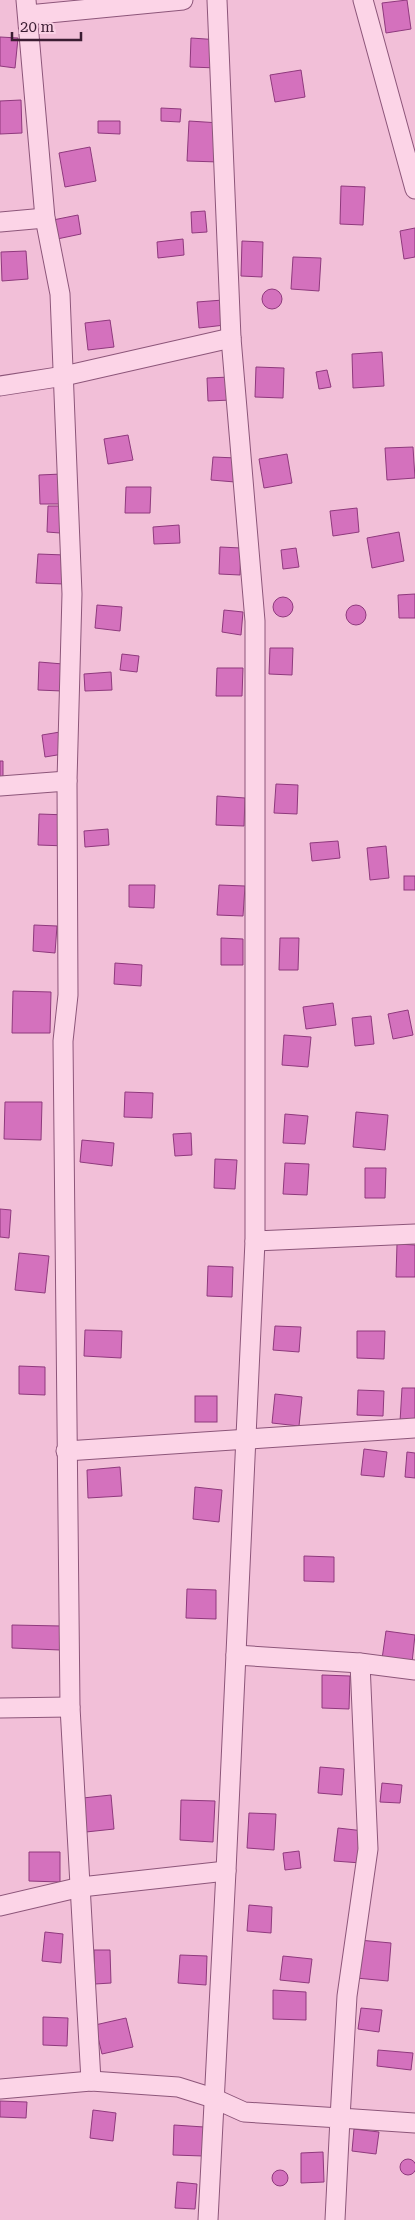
<svg xmlns="http://www.w3.org/2000/svg" width="415" height="2220" viewBox="0 0 415 2220" font-family="'Roboto Serif',serif">
<style>
.building{fill:#d471bd;stroke:#8f397d}
.lines{fill:none;stroke-linecap:round;stroke-linejoin:round}
.street-casing{stroke:#8d567a;stroke-width:21}
.street{stroke:#fcd4e7;stroke-width:19}
</style>
<rect width="100%" height="100%" fill="#f2bfd8"/>
<!-- building -->
<g class="building">
<polygon points="407,0 411,29 386,33 382,3"/>
<polygon points="0,37 18,38 15,68 0,66"/>
<polygon points="191,38 220,40 218,68 190,67"/>
<polygon points="301,70 305,97 275,102 270,75"/>
<polygon points="21,100 22,133 0,134 0,101"/>
<polygon points="161,108 181,109 180,122 161,121"/>
<polygon points="98,121 120,121 120,134 98,133"/>
<polygon points="189,121 220,123 219,162 187,161"/>
<polygon points="90,147 96,181 65,187 59,153"/>
<polygon points="341,186 365,187 363,225 340,224"/>
<polygon points="205,211 207,232 192,233 191,212"/>
<polygon points="78,215 81,234 57,239 53,220"/>
<polygon points="415,228 415,257 404,259 400,231"/>
<polygon points="183,239 184,255 158,258 157,242"/>
<polygon points="242,241 263,242 262,277 241,276"/>
<polygon points="26,251 28,279 2,281 1,252"/>
<polygon points="293,257 321,258 319,291 291,289"/>
<circle cx="272" cy="299" r="10"/>
<polygon points="223,300 225,325 199,328 197,302"/>
<polygon points="110,320 114,347 88,350 85,323"/>
<polygon points="382,352 384,386 353,388 352,354"/>
<polygon points="256,367 284,368 283,398 255,397"/>
<polygon points="327,370 331,387 319,389 316,372"/>
<polygon points="230,377 231,400 208,401 207,378"/>
<polygon points="128,435 133,460 108,464 104,439"/>
<polygon points="413,447 415,478 387,480 385,448"/>
<polygon points="287,454 292,483 264,488 259,459"/>
<polygon points="213,457 237,458 235,482 211,480"/>
<polygon points="62,474 63,504 40,504 39,475"/>
<polygon points="126,487 151,487 150,513 125,513"/>
<polygon points="48,506 61,506 60,533 47,532"/>
<polygon points="357,508 359,532 333,536 330,511"/>
<polygon points="179,525 180,543 154,544 153,527"/>
<polygon points="399,532 404,561 372,568 367,538"/>
<polygon points="220,547 241,548 240,575 219,574"/>
<polygon points="296,548 299,567 283,569 281,550"/>
<polygon points="38,554 65,555 64,584 36,583"/>
<polygon points="415,594 415,618 399,618 398,595"/>
<circle cx="283" cy="607" r="10"/>
<circle cx="356" cy="615" r="10"/>
<polygon points="97,605 122,607 120,631 95,628"/>
<polygon points="224,610 243,612 241,635 222,632"/>
<polygon points="270,648 293,648 292,675 269,674"/>
<polygon points="122,654 139,656 137,672 120,670"/>
<polygon points="39,662 63,664 62,691 38,690"/>
<polygon points="217,668 243,668 242,696 216,696"/>
<polygon points="111,672 112,690 85,691 84,674"/>
<polygon points="60,732 63,754 45,757 42,735"/>
<polygon points="0,761 3,761 3,783 0,782"/>
<polygon points="276,784 298,785 297,814 274,813"/>
<polygon points="217,796 245,798 244,826 216,825"/>
<polygon points="39,814 68,815 67,846 38,845"/>
<polygon points="108,829 109,845 85,847 84,831"/>
<polygon points="338,841 340,858 312,861 310,843"/>
<polygon points="386,846 389,878 370,880 367,848"/>
<rect x="404" y="876" width="11" height="14"/>
<polygon points="129,885 155,885 154,908 129,907"/>
<polygon points="219,885 245,886 243,916 217,915"/>
<polygon points="34,925 57,926 55,953 33,951"/>
<polygon points="221,938 243,939 243,965 221,965"/>
<polygon points="280,938 299,938 298,970 279,970"/>
<polygon points="115,963 142,965 141,986 114,984"/>
<polygon points="13,991 51,992 50,1033 12,1033"/>
<polygon points="333,1003 336,1025 306,1029 303,1007"/>
<polygon points="408,1010 413,1035 393,1039 388,1014"/>
<polygon points="371,1016 374,1044 355,1046 352,1018"/>
<polygon points="284,1035 311,1037 308,1067 282,1065"/>
<polygon points="125,1092 153,1093 152,1118 124,1117"/>
<polygon points="5,1102 42,1102 41,1140 4,1139"/>
<polygon points="356,1112 388,1115 385,1150 353,1147"/>
<polygon points="285,1114 308,1116 305,1144 283,1143"/>
<polygon points="191,1133 192,1155 175,1156 173,1134"/>
<polygon points="82,1140 114,1143 112,1166 80,1162"/>
<polygon points="215,1159 237,1160 235,1189 214,1188"/>
<polygon points="285,1163 309,1164 307,1195 283,1194"/>
<polygon points="365,1168 386,1168 385,1198 365,1198"/>
<polygon points="0,1209 11,1210 9,1238 0,1237"/>
<polygon points="397,1244 415,1245 415,1277 396,1277"/>
<polygon points="19,1253 49,1256 45,1293 15,1290"/>
<polygon points="208,1266 233,1267 232,1297 207,1296"/>
<polygon points="275,1326 301,1327 299,1352 273,1350"/>
<polygon points="85,1330 122,1331 121,1358 84,1356"/>
<polygon points="357,1331 385,1331 384,1359 357,1358"/>
<polygon points="19,1366 45,1367 45,1395 19,1394"/>
<polygon points="402,1388 415,1388 415,1422 400,1422"/>
<polygon points="358,1390 384,1391 383,1416 357,1415"/>
<polygon points="275,1394 302,1397 299,1426 272,1423"/>
<rect x="195" y="1396" width="22" height="26"/>
<polygon points="364,1449 387,1452 384,1477 361,1475"/>
<polygon points="407,1452 415,1453 415,1478 405,1477"/>
<polygon points="120,1467 122,1496 88,1498 87,1470"/>
<polygon points="195,1487 222,1490 219,1522 193,1519"/>
<polygon points="304,1556 334,1557 334,1582 304,1581"/>
<polygon points="187,1589 216,1590 216,1619 186,1618"/>
<polygon points="12,1625 61,1626 60,1650 12,1648"/>
<polygon points="386,1631 415,1635 412,1663 382,1659"/>
<polygon points="322,1675 350,1676 349,1709 322,1708"/>
<polygon points="320,1767 344,1769 342,1795 318,1793"/>
<polygon points="382,1783 402,1785 400,1803 380,1802"/>
<polygon points="111,1795 114,1829 86,1832 83,1798"/>
<polygon points="181,1800 215,1801 213,1842 180,1840"/>
<polygon points="249,1813 276,1814 274,1850 247,1848"/>
<polygon points="338,1828 364,1831 361,1863 334,1861"/>
<polygon points="299,1851 301,1868 285,1870 283,1853"/>
<polygon points="29,1852 60,1852 60,1882 29,1881"/>
<polygon points="249,1905 272,1907 271,1933 247,1931"/>
<polygon points="45,1932 63,1934 61,1963 42,1961"/>
<polygon points="359,1940 391,1943 388,1981 356,1978"/>
<polygon points="94,1950 110,1950 111,1983 95,1984"/>
<polygon points="180,1955 207,1956 206,1985 178,1983"/>
<polygon points="283,1956 312,1959 309,1983 280,1980"/>
<polygon points="273,1990 306,1992 306,2020 273,2019"/>
<polygon points="361,2008 382,2010 379,2032 358,2029"/>
<polygon points="43,2017 68,2018 67,2046 43,2045"/>
<polygon points="126,2018 133,2047 102,2054 95,2025"/>
<polygon points="378,2050 413,2053 411,2070 377,2066"/>
<polygon points="0,2101 27,2102 26,2118 0,2117"/>
<polygon points="93,2110 116,2113 113,2141 90,2138"/>
<polygon points="174,2125 204,2127 203,2156 173,2155"/>
<polygon points="354,2129 379,2132 376,2154 352,2151"/>
<polygon points="323,2152 324,2182 301,2183 301,2153"/>
<circle cx="408" cy="2167" r="8"/>
<circle cx="280" cy="2178" r="8"/>
<polygon points="177,2182 197,2184 195,2209 175,2208"/>
</g>
<g class="lines">
<defs>
<g id="street">
<polyline points="26,0 45,218 60,294 72,594 67,781 68,995 63,1041 70,1707 91,2081"/>
<polyline points="363,0 415,189"/>
<polyline points="28,15 183,0"/>
<polyline points="0,222 45,218"/>
<polyline points="0,386 64,376 231,338"/>
<polyline points="0,786 67,781"/>
<polyline points="255,1241 415,1234"/>
<polyline points="66,1451 415,1428"/>
<polyline points="236,1655 360,1663 415,1670"/>
<polyline points="360,1663 368,1849 347,1996 340,2118 415,2123"/>
<polyline points="0,1708 70,1707"/>
<polyline points="0,1906 81,1887 226,1871"/>
<polyline points="0,2089 91,2081 178,2087 213,2098 244,2112 340,2118 335,2220"/>
<polyline points="208,2220 226,1871 255,1241 255,621 231,338 217,0"/>
</g>
</defs>
<!-- street casing -->
<use href="#street" class="street-casing"/>
<!-- street -->
<use href="#street" class="street"/>
</g>
<!-- scale -->
<path d="M12 32v8h69v-8" fill="none" stroke="#3b1c32" stroke-width="2.5"/>
<text x="20" y="32" font-size="15" fill="#3b1c32" stroke="#f9d0e3" stroke-width="4" paint-order="stroke">20 m</text>
</svg>
